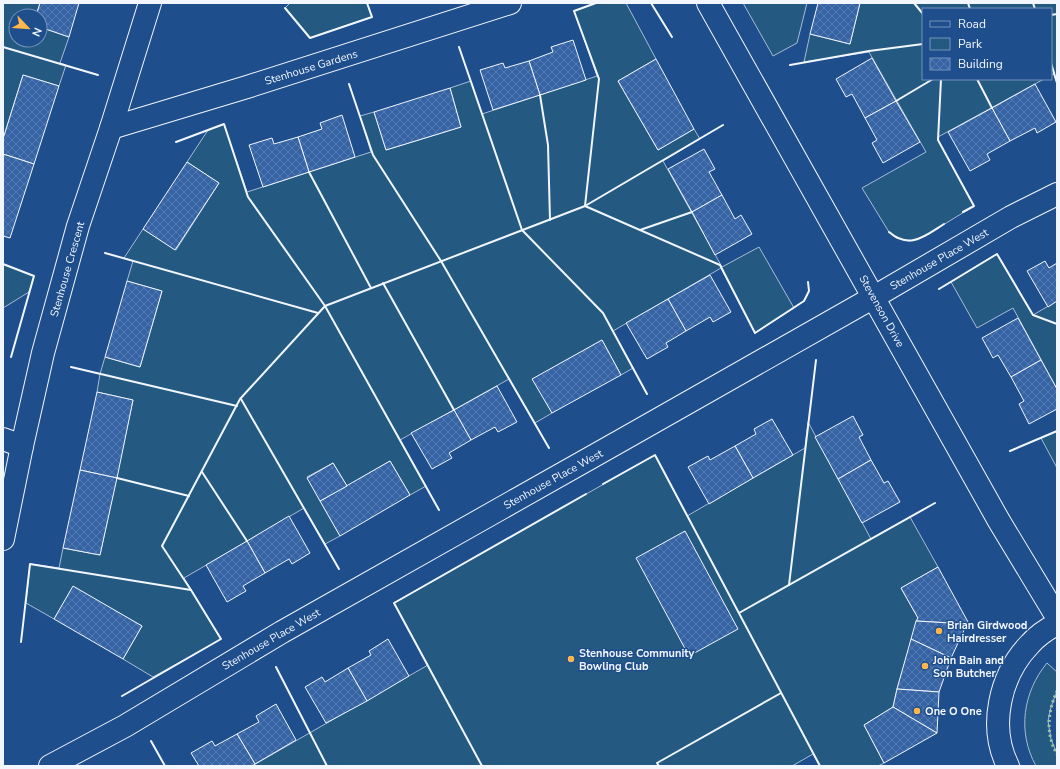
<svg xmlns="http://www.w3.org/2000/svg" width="1060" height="769" viewBox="0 0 1060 769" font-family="'Nunito Sans',sans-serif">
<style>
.green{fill:#245a82;stroke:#a8bbd7}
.building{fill:url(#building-cross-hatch);stroke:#f2f6ff}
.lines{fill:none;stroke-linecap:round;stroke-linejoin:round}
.minor-casing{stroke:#f2f6ff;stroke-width:24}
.tertiary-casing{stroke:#f2f6ff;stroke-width:24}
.minor{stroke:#1f4e8c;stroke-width:22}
.tertiary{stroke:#1f4e8c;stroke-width:22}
.hedge{stroke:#97c8a6;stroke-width:3;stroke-dasharray:2 3;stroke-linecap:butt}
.wall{stroke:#f2f6ff;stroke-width:2}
.poi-dot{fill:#ffb74d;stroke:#1f4e8c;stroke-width:1.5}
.labels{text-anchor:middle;stroke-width:3;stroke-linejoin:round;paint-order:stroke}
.street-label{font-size:11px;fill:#f2f6ff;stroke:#1f4e8c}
.poi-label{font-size:11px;font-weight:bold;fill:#f2f6ff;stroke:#1f4e8c;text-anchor:start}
</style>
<defs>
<pattern id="building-cross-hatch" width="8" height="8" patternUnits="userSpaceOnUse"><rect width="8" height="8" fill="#3563a3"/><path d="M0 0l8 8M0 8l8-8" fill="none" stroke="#537ab1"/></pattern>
</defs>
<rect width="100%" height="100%" fill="#1f4e8c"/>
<!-- green -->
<g class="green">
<polygon points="3,3 40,3 36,16 16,16 16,40 40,40 40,27 69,37 60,63 66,65 59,86 23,75 3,139"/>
<polygon points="290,3 367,3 372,17 310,38 285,8"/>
<polygon points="596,3 626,3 656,59 618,81 658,150 694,129 700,139 663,161 722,267 759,247 794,308 755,333 721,268 613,331 633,368 621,375 602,340 533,379 552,413 535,423 509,379 400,440 426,486 410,495 390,461 347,486 333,463 307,477 340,536 325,544 304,508 184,578 221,639 153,677 123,659 142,626 73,587 54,619 26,603 30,564 59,568 63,548 100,555 133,400 97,392 100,374 105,357 140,367 162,291 127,281 133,261 124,258 143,229 176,250 219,183 187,162 208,130 224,124 247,192 371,152 360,116 374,112 386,150 461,127 450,88 471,81 482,114 597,76 574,11"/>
<polygon points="743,3 807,3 797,43 773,56"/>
<polygon points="860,3 1057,3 1057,83 1054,74 1051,75 1051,9 923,9 923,79 1044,79 938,137 938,140 974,206 925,236 909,241 896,238 889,232 862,188 926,152 869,52 804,62 810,34 850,44"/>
<polygon points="997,254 1033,315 1057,301 1057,389 1013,308 977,328 951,282"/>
<polygon points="3,264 34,276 29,292 3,308"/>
<polygon points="808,422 871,539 910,517 938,567 901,588 918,618 897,689 893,707 864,725 884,763 878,766 820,766 813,754 792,766 252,766 428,665 394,603 655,455 687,516 805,448"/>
<polygon points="1057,431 1057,468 1041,438"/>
<path d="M1047,663L1057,672V691L1051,707L1048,721L1051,739L1057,754V766H1036C1017,732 1023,692 1047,663Z"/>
</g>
<!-- building -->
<g class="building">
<polygon points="40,3 79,3 69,37 40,27 40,16 36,16"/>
<polygon points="818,3 860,3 850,44 810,34"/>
<polygon points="573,40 586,80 540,95 529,61 553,52 551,47"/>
<polygon points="872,58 896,101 865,118 852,94 846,97 836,79"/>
<polygon points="656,59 694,129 658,150 618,81"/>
<polygon points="529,61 540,95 493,110 480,70 503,63 505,68"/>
<polygon points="23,75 59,86 34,164 3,154 3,139"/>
<polygon points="1035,84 1056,122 1037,133 1035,128 1010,141 992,108"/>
<polygon points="450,88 461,127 386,150 374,112"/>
<polygon points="896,101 920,142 883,163 872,143 877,140 865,118"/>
<polygon points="992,108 1010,141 987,154 990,160 970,171 948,132"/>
<polygon points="342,115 355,157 309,172 298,137 322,129 320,123"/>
<polygon points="298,137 309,172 263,187 249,145 272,138 274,144"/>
<polygon points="704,149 715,169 709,172 722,195 692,212 668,169"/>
<polygon points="3,154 34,164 10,238 3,236"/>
<polygon points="187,162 219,183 175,250 143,229"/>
<polygon points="722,195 735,219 741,215 752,234 715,255 692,212"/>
<polygon points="1045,261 1049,268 1057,263 1057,301 1048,307 1027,271"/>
<polygon points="710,275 731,312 713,322 710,317 686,331 668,299"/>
<polygon points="127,281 162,291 140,367 105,357"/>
<polygon points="668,299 686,331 666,343 668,347 647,359 626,323"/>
<polygon points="1018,318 1041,360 1011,377 998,355 993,358 982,338"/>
<polygon points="602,340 621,375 552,413 532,379"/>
<polygon points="1041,360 1057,389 1057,409 1029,424 1019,404 1024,401 1011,377"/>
<polygon points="497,386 517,422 498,432 495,427 471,440 454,410"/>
<polygon points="97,392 133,400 117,478 80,470"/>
<polygon points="454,410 471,440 449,453 452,458 432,469 411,433"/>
<polygon points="853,416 863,435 859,437 871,460 838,479 815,437"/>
<polygon points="772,419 793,455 753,478 735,446 756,434 754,429"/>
<polygon points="735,446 753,478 709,504 688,467 708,456 710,460"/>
<polygon points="871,460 884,483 888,481 900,502 862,523 838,479"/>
<polygon points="390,461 410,495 340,536 320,501"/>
<polygon points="333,463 347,486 320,501 307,478"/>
<polygon points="80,470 117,478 100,555 63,548"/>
<polygon points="289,516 310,553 292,564 289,559 265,573 247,541"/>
<polygon points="685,531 738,629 689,656 636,558"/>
<polygon points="247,541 265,573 243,586 246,591 227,602 206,565"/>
<polygon points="938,567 968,622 967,624 916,621 918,618 901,588"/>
<polygon points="73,586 142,626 123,659 54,619"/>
<polygon points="916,621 967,624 951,658 911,639"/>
<polygon points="388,639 409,676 367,701 348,668 371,655 369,651"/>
<polygon points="911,639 951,658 939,692 897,689"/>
<polygon points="348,668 367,701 326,723 305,687 322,677 325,682"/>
<polygon points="897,689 939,692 937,733 893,707"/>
<polygon points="276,704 296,740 255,764 237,734 259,722 256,716"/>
<polygon points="893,707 937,733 884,763 864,725"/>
<polygon points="237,734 255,764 252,766 199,766 191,753 212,741 215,746"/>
</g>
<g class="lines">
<defs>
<g id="minor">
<polyline points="111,128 247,87 510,3"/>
<polyline points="3,439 22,446"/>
<polyline points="3,539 22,446 43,353 78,226 111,128 150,3"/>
<polyline points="50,766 125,726 282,632 622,440 874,297 1011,217 1057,194"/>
</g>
<g id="tertiary">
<polyline points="708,3 999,521 1057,617"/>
<path d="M1008,766C988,726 1000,675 1030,644C1038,635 1047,629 1057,624"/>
</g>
</defs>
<!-- minor casing -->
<use href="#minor" class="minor-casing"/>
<!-- tertiary casing -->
<use href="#tertiary" class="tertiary-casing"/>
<!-- minor -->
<use href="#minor" class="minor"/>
<!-- tertiary -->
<use href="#tertiary" class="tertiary"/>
<!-- hedge -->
<path class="hedge" d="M1057,691C1048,711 1045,734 1057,754"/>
<!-- wall -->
<g class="wall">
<polyline points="596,3 574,11 599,79 585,206 720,265 755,333 804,301 809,291 808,282"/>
<polyline points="651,3 672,37"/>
<polyline points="914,3 923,14"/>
<polyline points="968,3 970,9"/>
<polyline points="1033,3 1035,9"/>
<polyline points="285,8 310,38 372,17 367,3"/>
<polyline points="1051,15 1057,14"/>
<polyline points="3,47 98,75"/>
<polyline points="459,47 522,230 603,313 647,394"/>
<polyline points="1051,63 1057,83"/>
<polyline points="790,65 869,51 923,44"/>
<polyline points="941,79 938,140 974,206 963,212"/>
<polyline points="977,79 992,108"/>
<polyline points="349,84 373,155 441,261 549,448"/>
<polyline points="540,95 548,145 550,220"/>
<polyline points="896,101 933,79"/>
<polyline points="176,142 224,124 248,197 325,306 439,510"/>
<polyline points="309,172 371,288"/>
<polyline points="640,230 692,212"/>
<path d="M889,232C910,250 925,236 944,224"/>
<polyline points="105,253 318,313"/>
<polyline points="3,264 34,276 11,357"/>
<polyline points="383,283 454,410"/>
<polyline points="939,289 997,254 1033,315 1057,324"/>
<polyline points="71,367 237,406"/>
<polyline points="241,399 339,569"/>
<polyline points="1010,451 1057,431"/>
<polyline points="202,472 247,541"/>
<polyline points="117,478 189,496"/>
<polyline points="603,484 655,455 820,766"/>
<polyline points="789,585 816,360"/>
<polyline points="739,613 935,503"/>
<polyline points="21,642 30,564 191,590"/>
<polyline points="276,667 327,766"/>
<polyline points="122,696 221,639 191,590 162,546 240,399 325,306 585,206 723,125"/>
<polyline points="151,741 165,766"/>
<polyline points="482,766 394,603 586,494"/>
<polyline points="659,766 657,763 781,693"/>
</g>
</g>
<!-- markers -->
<g class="poi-dot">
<circle cx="939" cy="631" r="4"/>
<circle cx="571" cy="659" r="4"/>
<circle cx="925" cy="666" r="4"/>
<circle cx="917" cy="711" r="4"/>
</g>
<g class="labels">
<!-- street labels -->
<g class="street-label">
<text transform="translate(311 67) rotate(-17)" y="4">Stenhouse Gardens</text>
<text transform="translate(939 259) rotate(-30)" y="4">Stenhouse Place West</text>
<text transform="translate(67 269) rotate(-74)" y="4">Stenhouse Crescent</text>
<text transform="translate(882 311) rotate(61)" y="4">Stevenson Drive</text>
<text transform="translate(553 479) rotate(-29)" y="4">Stenhouse Place West</text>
<text transform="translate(271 639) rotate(-30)" y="4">Stenhouse Place West</text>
</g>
<!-- poi labels -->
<g class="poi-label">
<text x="947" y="629">Brian Girdwood<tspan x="947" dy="13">Hairdresser</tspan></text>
<text x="579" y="657">Stenhouse Community<tspan x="579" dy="13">Bowling Club</tspan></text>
<text x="933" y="664">John Bain and<tspan x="933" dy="13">Son Butcher</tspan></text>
<text x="925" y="715">One O One</text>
</g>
</g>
<!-- border -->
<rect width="1060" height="769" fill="none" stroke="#f2f6ff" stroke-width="8"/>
<!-- legend -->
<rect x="922" y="8" width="130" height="72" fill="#1f4e8c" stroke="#7391ba"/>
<rect x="930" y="21" width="20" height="6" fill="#1f4e8c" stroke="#7391ba"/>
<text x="958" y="28" font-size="12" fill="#f2f6ff">Road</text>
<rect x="930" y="38" width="20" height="12" fill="#245a82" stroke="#7391ba"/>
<text x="958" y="48" font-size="12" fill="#f2f6ff">Park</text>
<rect x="930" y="58" width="20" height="12" fill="url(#building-cross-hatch)" stroke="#7391ba"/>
<text x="958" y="68" font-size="12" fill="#f2f6ff">Building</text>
<!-- north arrow -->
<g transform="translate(28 28) rotate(115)"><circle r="19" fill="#1f4e8c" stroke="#7391ba"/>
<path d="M0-3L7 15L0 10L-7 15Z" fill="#ffb74d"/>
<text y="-6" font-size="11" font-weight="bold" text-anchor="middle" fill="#f2f6ff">N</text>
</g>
</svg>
